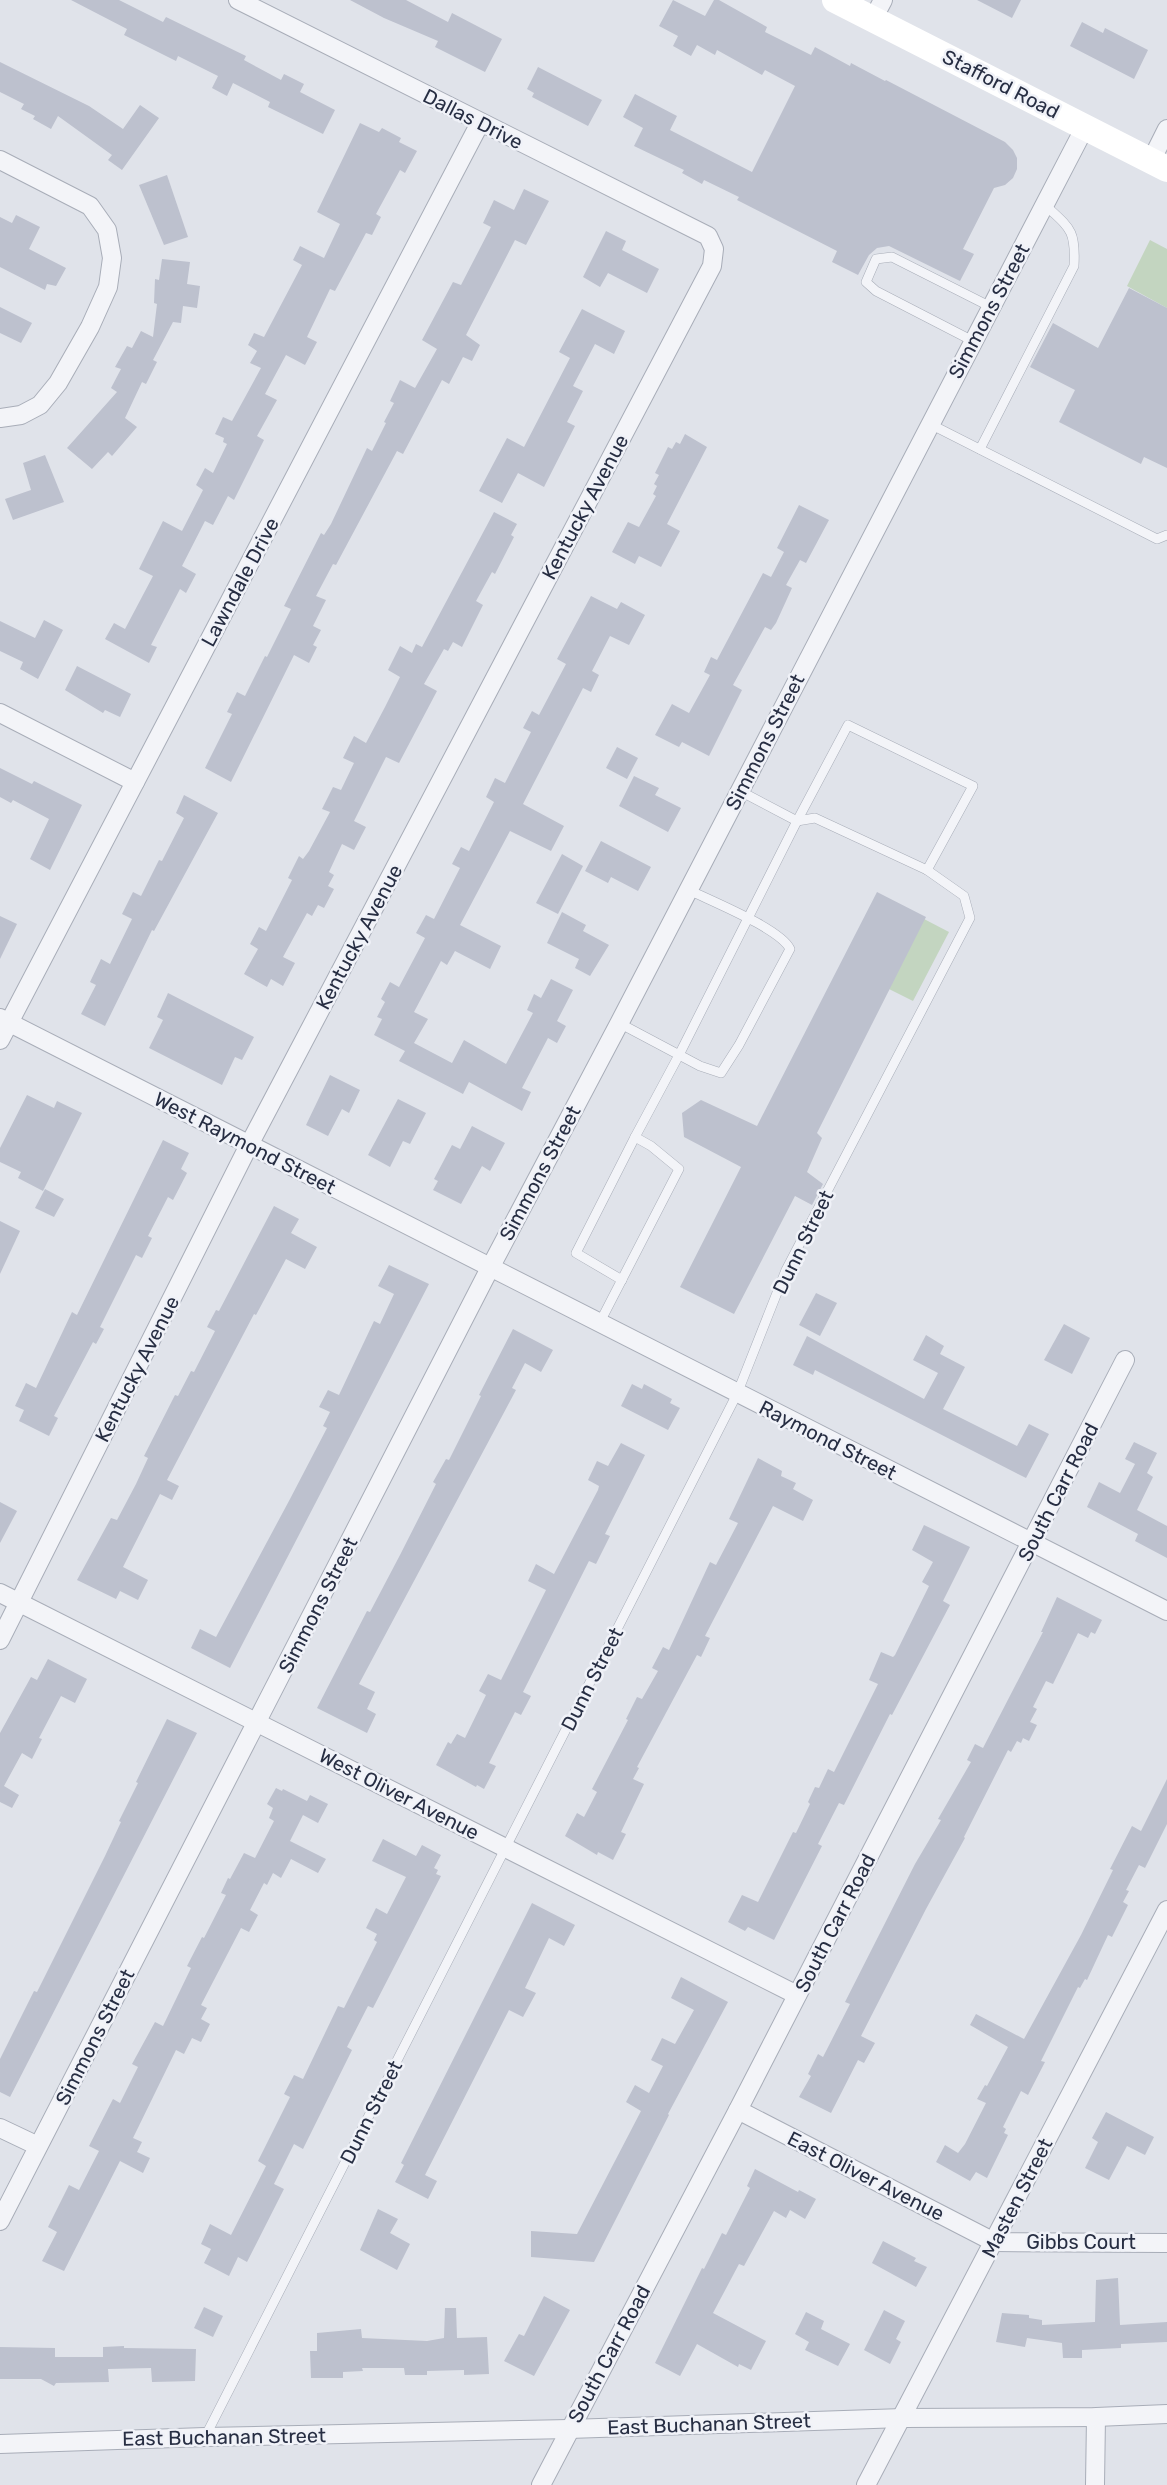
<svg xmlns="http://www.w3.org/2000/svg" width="1167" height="2485" viewBox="0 0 1167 2485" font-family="Rubik,sans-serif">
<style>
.green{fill:#c3d5c0}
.building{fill:#bdc1ce}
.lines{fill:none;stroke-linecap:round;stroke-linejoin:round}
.lane-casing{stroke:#a8adb8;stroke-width:10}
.street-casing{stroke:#a8adb8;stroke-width:20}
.lane{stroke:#f3f4f8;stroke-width:9}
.street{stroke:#f3f4f8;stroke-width:18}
.secondary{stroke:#fff;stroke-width:26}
.labels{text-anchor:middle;stroke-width:5;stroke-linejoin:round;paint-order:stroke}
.street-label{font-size:20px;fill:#272e43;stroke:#f0f2f8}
</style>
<rect width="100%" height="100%" fill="#e0e3ea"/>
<!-- green -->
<g class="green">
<polygon points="1150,240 1167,249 1167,308 1127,286"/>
<polygon points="924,919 949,932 913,1001 889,989"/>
</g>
<!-- building -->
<g class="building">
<polygon points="71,0 119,0 163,22 166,17 246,56 244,60 281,80 284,74 304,84 300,92 335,110 323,134 268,107 270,102 233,83 227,96 212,88 218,76 178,56 176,61 124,35 127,29"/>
<polygon points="350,0 406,0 448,22 452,13 502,39 485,72 435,47 438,41 384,18"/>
<polygon points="673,0 705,16 714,0 719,0 767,27 765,32 811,55 815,47 850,66 851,63 885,81 886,80 1005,142 1013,150 1017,158 1017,169 1013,178 1005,185 994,188 963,249 974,254 960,281 889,246 877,248 869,255 858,275 832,262 837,251 737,200 739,197 704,180 702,184 682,173 684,170 634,146 643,128 623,117 635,94 677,116 670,130 752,172 795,86 765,70 762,75 717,50 715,55 697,45 691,56 673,46 678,36 659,26"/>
<polygon points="977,0 1021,0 1012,18"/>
<polygon points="1082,22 1103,33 1105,28 1148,50 1134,79 1070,46"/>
<polygon points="0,62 89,106 123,129 140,105 159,118 122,170 108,160 112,155 58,116 51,129 33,119 35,116 21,109 24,104 0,92"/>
<polygon points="538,67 602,100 588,126 532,97 534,93 527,89"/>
<polygon points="360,123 379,132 382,128 401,138 399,142 417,151 405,173 400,170 376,214 381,217 372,235 366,233 335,291 330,289 307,337 317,342 305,365 286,355 265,394 277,400 257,436 264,440 234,500 228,496 213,525 205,521 182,566 196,574 186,593 180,589 151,645 157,647 149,663 105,639 114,623 125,629 153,576 139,569 163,521 182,531 203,490 196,485 205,468 213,473 227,444 223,442 224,438 215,434 223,417 232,421 261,368 250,363 257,351 248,345 254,333 264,337 302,265 293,260 300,246 324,258 340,224 317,212"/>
<polygon points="167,175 188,237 164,245 139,185"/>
<polygon points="524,189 549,201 526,245 515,240 466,335 480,345 472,361 463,357 449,384 442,380 403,454 397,451 336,565 333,564 316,596 326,600 313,626 321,630 313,645 317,647 309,663 294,655 231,782 205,768 232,714 227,712 237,692 245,696 265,656 267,657 291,609 284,606 321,533 324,535 331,524 367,448 372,451 386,423 384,422 394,403 390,401 400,380 415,388 437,349 422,340 453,282 461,285 491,227 483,223 494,200 514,210"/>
<polygon points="16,215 40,227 29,249 66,268 56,286 47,284 45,290 0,267 0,217 12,223"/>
<polygon points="606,231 626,241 622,250 659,269 647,293 608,273 600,287 583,277"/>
<polygon points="162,259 190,262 187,284 200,286 197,308 183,306 181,323 173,322 153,360 157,362 146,384 142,382 125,418 137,427 112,456 108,452 92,469 67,448 117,392 111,388 121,369 115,367 127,346 132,348 141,331 153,337 157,304 154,303 155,279 159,280"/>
<polygon points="1129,288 1167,308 1167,468 1144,457 1141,464 1059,422 1075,390 1030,367 1053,323 1098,348"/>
<polygon points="0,307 32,323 21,343 0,333"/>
<polygon points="582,309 625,331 614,354 595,344 573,386 583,391 567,422 575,426 544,487 518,473 502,503 479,491 507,438 524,447 570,358 559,352"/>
<polygon points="685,434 707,447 667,524 680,531 661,567 639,556 635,564 612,552 628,522 639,527 656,496 653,494 657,486 654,484 659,475 655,473 668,447 672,449 676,442 680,444"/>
<polygon points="45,455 64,502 13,520 5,499 31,490 23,463"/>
<polygon points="799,505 829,520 806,563 800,560 786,585 792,588 776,623 771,630 765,627 733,685 742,690 709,756 682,742 679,747 655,735 672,704 689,713 710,675 704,672 711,657 717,660 763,573 771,577 784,552 777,548"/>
<polygon points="494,512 517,524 511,535 514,537 495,574 492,572 476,601 483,605 462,647 453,642 448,651 444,649 424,684 437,691 399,763 386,757 354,821 366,827 354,850 342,844 329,872 334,875 328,886 334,889 324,908 318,905 312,916 307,913 283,957 295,963 283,986 271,979 267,987 244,974 258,949 250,944 259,927 266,931 292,880 288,878 299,856 303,859 309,851 330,812 322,809 333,787 341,790 354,763 343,758 354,736 366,743 385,707 400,677 388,670 400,646 412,653 416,644 422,647"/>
<polygon points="591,596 617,609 621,602 645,615 629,645 610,636 592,671 599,675 591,692 583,688 523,804 564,826 551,851 510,831 460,925 501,946 490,969 455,951 447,965 441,961 414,1012 428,1019 414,1043 452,1063 464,1040 506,1064 533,1013 527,1010 534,994 541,998 551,979 573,990 557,1021 566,1026 557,1043 548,1038 522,1088 531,1092 522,1111 469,1082 463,1094 399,1061 405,1051 374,1035 382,1019 377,1017 385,1002 381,999 390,982 399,987 425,938 416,933 426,915 434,919 460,868 452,864 461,847 469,851 494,802 486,797 495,778 505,783 531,732 523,728 532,711 539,715 566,664 557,659"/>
<polygon points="44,620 63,630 38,679 20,669 23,662 0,651 0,621 35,638"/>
<polygon points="77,666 131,694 120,717 105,710 103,713 65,690"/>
<polygon points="617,747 638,758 627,779 606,768"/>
<polygon points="0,768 32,784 34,781 82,805 50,870 30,859 49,819 13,800 11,803 0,797"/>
<polygon points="634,776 659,788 655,795 681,808 668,832 619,806"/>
<polygon points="184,795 218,813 154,931 152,930 105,1026 81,1014 96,985 90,982 101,959 110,964 132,919 122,914 133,892 141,896 159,860 162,861 184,818 176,813"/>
<polygon points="601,841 651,867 638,891 611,877 608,883 585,871"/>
<polygon points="562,854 583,866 558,914 536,903"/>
<polygon points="877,892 926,917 817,1133 822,1138 807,1172 823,1184 812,1205 795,1196 734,1314 680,1287 741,1167 684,1137 682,1113 701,1100 757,1126"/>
<polygon points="562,912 586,925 583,931 609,945 590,976 575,968 579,959 547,943"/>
<polygon points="0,916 17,924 0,959"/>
<polygon points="168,993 254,1037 242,1060 235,1057 222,1085 149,1048 163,1020 157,1017"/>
<polygon points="330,1075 360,1090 349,1113 342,1109 328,1136 306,1125"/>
<polygon points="27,1095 54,1108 57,1101 82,1113 43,1191 18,1178 21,1172 0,1162 0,1148"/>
<polygon points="398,1099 426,1113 410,1144 403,1141 390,1167 368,1155"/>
<polygon points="472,1126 505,1143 490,1171 482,1166 461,1204 433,1190 438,1181 434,1179 452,1145 460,1149"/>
<polygon points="163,1140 189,1153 181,1169 187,1173 173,1200 168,1197 148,1236 152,1238 142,1258 136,1255 100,1327 104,1329 96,1344 93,1342 54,1416 58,1418 49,1436 19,1421 24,1410 15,1406 26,1383 36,1388 72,1312 77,1315"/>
<polygon points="45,1189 64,1199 54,1217 35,1208"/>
<polygon points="274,1206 299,1219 291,1233 317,1247 305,1269 286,1259 256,1315 254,1314 167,1480 179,1486 172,1500 160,1494 123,1567 148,1580 138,1600 120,1591 116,1599 77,1580 111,1518 117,1520 136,1484 148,1458 144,1456 175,1395 178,1396 191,1371 194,1372 215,1331 207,1327 216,1310 219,1311"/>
<polygon points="0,1221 20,1231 0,1274"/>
<polygon points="389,1265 429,1284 230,1668 191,1648 200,1629 216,1637 290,1499 327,1428 323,1426 330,1412 319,1407 328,1390 339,1395 374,1321 380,1324 394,1294 378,1286"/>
<polygon points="816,1293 837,1303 820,1336 799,1325"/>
<polygon points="1064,1324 1090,1338 1072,1374 1044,1360"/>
<polygon points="513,1329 553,1350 541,1372 525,1363 512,1388 516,1390 359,1684 375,1692 367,1709 376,1714 367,1733 317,1708 367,1611 370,1612 400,1555 436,1484 433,1482 446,1459 449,1460 481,1396 479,1395"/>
<polygon points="926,1335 944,1346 940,1354 965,1367 943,1409 1017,1446 1029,1424 1049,1434 1026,1478 815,1370 813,1375 793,1365 807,1336 924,1399 938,1373 913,1360"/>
<polygon points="632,1384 642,1389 644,1384 672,1399 670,1403 680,1408 668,1430 621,1406"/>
<polygon points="1134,1442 1157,1453 1147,1473 1153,1477 1137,1510 1167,1526 1167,1558 1135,1541 1138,1534 1087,1507 1099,1482 1120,1493 1135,1464 1125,1459"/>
<polygon points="621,1443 645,1455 605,1534 610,1536 596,1564 589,1561 523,1692 531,1696 521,1715 515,1712 489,1763 496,1766 484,1789 477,1785 476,1787 436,1765 448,1742 451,1744 457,1734 465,1738 486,1695 479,1691 488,1674 501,1680 546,1590 528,1581 536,1564 554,1574 598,1490 599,1486 588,1480 597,1461 608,1466"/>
<polygon points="758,1458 782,1471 781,1476 796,1483 793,1489 813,1500 803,1521 773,1506 705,1636 710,1638 701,1657 697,1655 637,1767 639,1768 633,1779 644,1784 621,1832 626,1834 613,1860 598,1852 597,1855 565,1836 577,1813 584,1817 597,1792 592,1789 628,1720 626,1719 637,1697 642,1699 658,1671 652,1668 663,1647 669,1650 710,1562 716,1565 738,1523 729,1519"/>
<polygon points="0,1502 17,1511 0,1543"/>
<polygon points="924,1525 970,1547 943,1601 950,1605 892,1715 890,1714 844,1805 839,1803 818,1844 822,1846 774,1940 748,1927 745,1931 728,1922 742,1895 758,1902 793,1832 796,1833 810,1804 808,1802 815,1787 819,1788 828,1769 834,1772 878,1684 869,1680 881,1652 893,1657 895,1655 929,1586 922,1582 933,1562 912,1550"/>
<polygon points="1057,1597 1102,1620 1095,1634 1091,1632 1088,1638 1078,1633 1053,1684 1046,1681 1033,1707 1037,1709 1030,1722 1037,1725 1029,1741 1023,1738 1021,1743 1017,1741 1011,1752 1008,1750 964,1837 965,1838 926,1909 861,2036 875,2043 864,2063 858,2060 831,2113 799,2097 811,2076 808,2074 818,2054 823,2057 850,2004 845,2002 915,1864 941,1820 938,1819 971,1762 967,1760 975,1744 983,1748 1043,1632 1041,1632"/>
<polygon points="48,1659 87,1679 75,1703 61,1696 39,1738 42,1739 32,1759 22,1753 4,1786 19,1795 12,1808 0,1802 0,1733 31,1677 37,1680"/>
<polygon points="167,1719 197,1733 10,2097 0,2092 0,2059 34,1991 37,1992 105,1856 121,1822 119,1821 138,1783 136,1782"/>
<polygon points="1167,1779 1167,1824 1145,1868 1139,1865 1126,1890 1129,1891 1123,1902 1128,1905 1112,1937 1108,1935 1087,1980 1085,1979 1080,1988 1078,1987 1041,2061 1045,2062 1028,2095 1021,2091 1003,2127 1006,2129 1004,2133 1008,2135 987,2178 976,2172 970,2181 936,2162 945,2145 958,2153 965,2144 986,2103 977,2099 985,2085 987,2086 1008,2047 970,2025 976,2014 1024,2039 1081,1935 1113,1870 1110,1869 1132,1826 1141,1831"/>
<polygon points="276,1788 282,1791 283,1789 307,1801 310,1795 328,1804 318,1823 303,1815 290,1841 326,1859 318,1873 291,1859 281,1878 273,1873 267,1885 264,1883 250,1910 258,1915 249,1932 241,1928 201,2005 207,2008 201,2019 210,2024 201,2042 192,2038 184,2054 176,2050 133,2138 142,2142 137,2152 150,2158 143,2173 120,2161 64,2271 42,2261 57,2232 48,2227 69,2185 79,2190 99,2151 89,2146 113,2099 120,2103 138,2067 132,2064 155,2022 163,2026 191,1968 187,1966 202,1937 204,1938 226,1895 221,1893 228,1878 230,1879 244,1853 255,1858 274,1821 269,1818 273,1808 267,1804"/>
<polygon points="383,1839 416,1856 422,1845 441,1855 434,1868 438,1870 436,1874 441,1876 373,2008 368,2006 347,2047 352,2050 303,2149 294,2144 274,2184 284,2189 247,2262 238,2257 229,2276 204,2263 211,2249 201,2244 210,2224 231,2235 266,2166 258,2161 290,2097 284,2094 294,2075 303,2079 338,2006 344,2008 377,1942 374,1940 377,1934 366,1928 376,1908 387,1914 406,1877 372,1861"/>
<polygon points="532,1903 575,1925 564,1946 549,1938 525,1988 536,1993 523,2017 509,2010 425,2175 437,2181 428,2199 395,2182 404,2165 401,2163"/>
<polygon points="681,1977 728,2002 668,2114 669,2115 594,2262 531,2257 531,2231 577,2234 641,2111 626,2102 635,2085 649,2093 663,2066 651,2060 662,2038 675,2044 694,2010 671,1998"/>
<polygon points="1106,2112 1154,2137 1145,2155 1127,2146 1109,2180 1085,2168 1098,2142 1092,2138"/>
<polygon points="755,2169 798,2192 799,2190 816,2199 805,2219 790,2210 786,2218 774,2211 744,2266 739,2264 713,2313 766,2341 751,2370 739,2364 738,2367 697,2344 680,2376 655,2363 702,2268 704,2269 722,2233 726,2235 750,2188 747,2186"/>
<polygon points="378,2209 398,2219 390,2233 410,2244 397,2270 360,2250"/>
<polygon points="883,2241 916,2258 914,2261 927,2267 916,2287 872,2263"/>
<polygon points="1118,2278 1120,2325 1167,2322 1167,2342 1121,2344 1121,2348 1082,2350 1082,2358 1063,2358 1062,2343 1027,2338 1025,2347 996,2342 1002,2313 1029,2315 1029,2318 1042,2320 1042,2325 1095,2322 1096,2280"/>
<polygon points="544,2296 570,2310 534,2376 504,2361 519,2334 524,2336"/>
<polygon points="204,2307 223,2316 213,2337 194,2328"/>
<polygon points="445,2308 456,2308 457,2338 487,2337 489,2374 464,2375 464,2370 427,2371 427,2375 405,2375 404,2368 362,2368 363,2371 343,2372 343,2378 311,2378 310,2351 317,2351 317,2333 361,2329 362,2338 427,2341 444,2338"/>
<polygon points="884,2310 905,2321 896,2339 901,2342 890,2364 864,2350"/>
<polygon points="806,2312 824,2321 821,2329 850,2344 838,2366 805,2350 809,2342 795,2334"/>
<polygon points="124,2346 124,2348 196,2349 195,2381 152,2382 151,2368 108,2369 109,2382 56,2383 54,2386 41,2379 0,2379 0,2347 55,2348 55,2357 103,2357 103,2347"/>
</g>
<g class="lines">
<defs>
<g id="lane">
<polyline points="973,341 876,291 866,282 876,259 892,257 991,307"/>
<polyline points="930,424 1157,539 1167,535"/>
<path d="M980,449L1074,266C1076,230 1070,228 1045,205"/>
<polyline points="797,821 815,818 927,870"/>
<path d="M619,1023L700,1066L721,1073L739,1045L790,949C781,929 711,901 689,890"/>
<polyline points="622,1280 576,1253 635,1137"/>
<polyline points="599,1324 679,1169 651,1146 635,1137 679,1055 797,821 740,791"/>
<polyline points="205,2437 737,1394 786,1270 970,918 964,896 927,870 973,786 848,725 797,821"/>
</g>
<g id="street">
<polyline points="873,19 883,0"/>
<polyline points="0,160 90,206 107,230 112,258 108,287 90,327 58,383 40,405 21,415 0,418"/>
<polyline points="1151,161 1167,129"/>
<polyline points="0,713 135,782"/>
<polyline points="0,1018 1167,1611"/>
<polyline points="0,1040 480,123"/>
<polyline points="0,1593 797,1995"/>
<polyline points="0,1640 249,1145 712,266 714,249 708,236 238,0"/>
<polyline points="738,2110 994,2242 1167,2243"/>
<polyline points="0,2128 38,2146"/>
<polyline points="0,2221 490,1268 622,1018 1085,127"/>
<polyline points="0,2444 205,2437 569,2429 903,2418 1096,2417 1167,2414"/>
<polyline points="541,2485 738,2110 1125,1360"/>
<polyline points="866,2485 1167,1910"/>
<polyline points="1095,2485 1096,2417"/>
</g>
</defs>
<!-- lane casing -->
<use href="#lane" class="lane-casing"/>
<!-- street casing -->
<use href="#street" class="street-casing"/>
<!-- lane -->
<use href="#lane" class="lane"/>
<!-- street -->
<use href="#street" class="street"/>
<!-- secondary -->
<polyline class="secondary" points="835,0 1167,169"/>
</g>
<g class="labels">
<!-- street labels -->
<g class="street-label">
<text transform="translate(1001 84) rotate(27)" y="7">Stafford Road</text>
<text transform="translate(473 119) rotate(27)" y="7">Dallas Drive</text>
<text transform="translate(989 311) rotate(-62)" y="7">Simmons Street</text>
<text transform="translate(585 507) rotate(-62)" y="7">Kentucky Avenue</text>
<text transform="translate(240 582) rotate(-62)" y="7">Lawndale Drive</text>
<text transform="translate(765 742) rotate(-63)" y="7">Simmons Street</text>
<text transform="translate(359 937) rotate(-62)" y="7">Kentucky Avenue</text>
<text transform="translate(245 1143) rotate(27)" y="7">West Raymond Street</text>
<text transform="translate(540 1173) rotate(-62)" y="7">Simmons Street</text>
<text transform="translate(803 1242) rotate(-64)" y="7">Dunn Street</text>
<text transform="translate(137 1369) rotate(-63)" y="7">Kentucky Avenue</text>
<text transform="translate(828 1440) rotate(27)" y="7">Raymond Street</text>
<text transform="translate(1058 1492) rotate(-63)" y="7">South Carr Road</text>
<text transform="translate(318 1605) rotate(-63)" y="7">Simmons Street</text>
<text transform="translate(592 1679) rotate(-63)" y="7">Dunn Street</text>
<text transform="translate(399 1794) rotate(27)" y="7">West Oliver Avenue</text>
<text transform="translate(835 1923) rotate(-63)" y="7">South Carr Road</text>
<text transform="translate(95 2037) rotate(-63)" y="7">Simmons Street</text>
<text transform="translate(371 2112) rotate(-63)" y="7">Dunn Street</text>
<text transform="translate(866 2176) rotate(27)" y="7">East Oliver Avenue</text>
<text transform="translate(1017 2198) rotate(-63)" y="7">Masten Street</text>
<text x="1081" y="2249">Gibbs Court</text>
<text transform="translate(609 2354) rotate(-62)" y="7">South Carr Road</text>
<text transform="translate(709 2424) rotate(-2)" y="7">East Buchanan Street</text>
<text transform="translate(224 2437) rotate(-1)" y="7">East Buchanan Street</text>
</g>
</g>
</svg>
